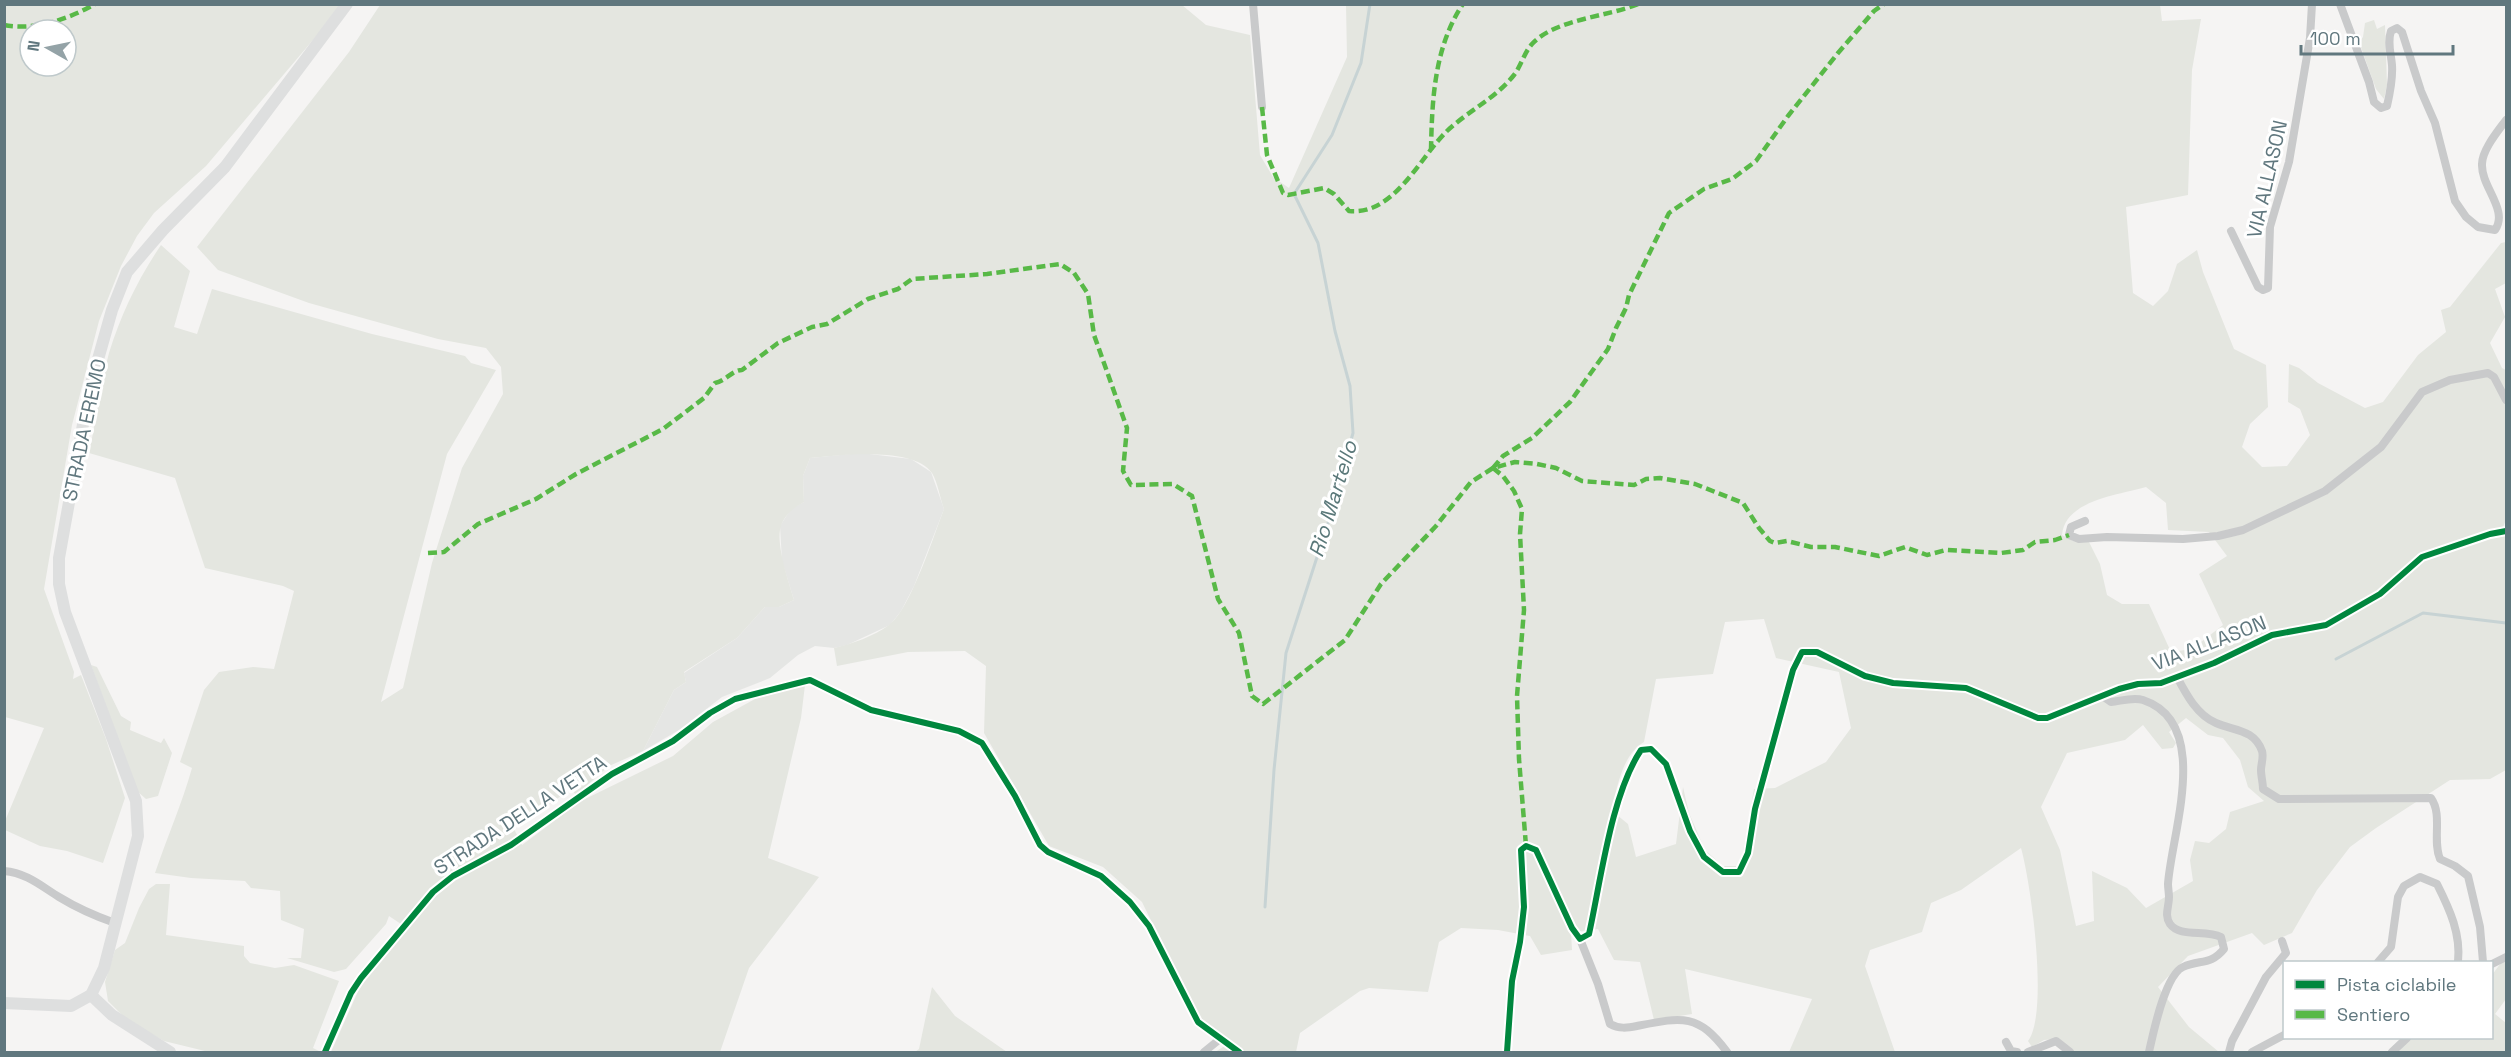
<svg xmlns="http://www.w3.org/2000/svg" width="2511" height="1057" viewBox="0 0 2511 1057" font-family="'Space Grotesk',sans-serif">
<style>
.built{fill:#e5e6e4}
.green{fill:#e4e6e0;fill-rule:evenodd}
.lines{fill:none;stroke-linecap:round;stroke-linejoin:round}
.stream{stroke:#c7d3d4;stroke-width:3}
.street{stroke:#c9cacb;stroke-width:8}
.secondary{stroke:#dedfdf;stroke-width:12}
.quiet{stroke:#58b947;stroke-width:4.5;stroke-dasharray:9 4.5;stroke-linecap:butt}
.cycleway-casing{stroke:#fff;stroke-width:10}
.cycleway{stroke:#00873e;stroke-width:6}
.labels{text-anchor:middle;stroke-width:6;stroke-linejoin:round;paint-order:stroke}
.street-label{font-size:20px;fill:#60777e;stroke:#fff}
.water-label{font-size:21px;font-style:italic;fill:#5a7879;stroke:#fff}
</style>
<rect width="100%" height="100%" fill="#f5f4f3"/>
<!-- built -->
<polygon class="built" points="861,453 911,459 931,472 944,509 914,586 901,611 890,625 847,645 834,648 815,646 798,655 770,678 722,697 679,730 643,751 674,690 686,682 684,673 737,638 765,607 779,607 794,600 782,561 780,526 791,509 804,502 803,476 810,458"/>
<!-- green -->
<g class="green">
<path d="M4,5H340L318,34L206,166L154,213L137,236L121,266L99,321L72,425L44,589L74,672L73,679L81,675L106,739L125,798L103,863L67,851L40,846L5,830V821L44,728L5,717ZM30,30H66V66H30Z"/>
<path d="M380,5H1182L1206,25L1250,35L1260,155L1273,177L1289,188L1347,57L1346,5H2160L2162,21L2201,19L2192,70L2188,195L2126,207L2133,293L2153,306L2168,291L2177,264L2197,250L2203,272L2234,349L2266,365L2268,407L2250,424L2242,447L2262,467L2287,466L2310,435L2300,409L2288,402L2289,364L2299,368L2318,383L2365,408L2383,402L2418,355L2446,332L2441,310L2450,307L2501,243L2506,242V283L2495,289L2505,317L2490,343L2502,368L2506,370V395L2503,398L2506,406V520L2503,527L2506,534V770L2490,779L2450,780L2376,828L2350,847L2317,890L2292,933L2264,945L2252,933L2188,956L2158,987L2189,1027L2219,1052H2075L2056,1039L2044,1040L2032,1047L2028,1041C2049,1013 2031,883 2021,848L1961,890L1931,903L1922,932L1870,950L1865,966L1895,1052H1789L1812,999L1685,969L1692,1014L1654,1020L1640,962L1614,960L1598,929L1571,932L1572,950L1541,955L1530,936L1498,930L1461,928L1439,942L1428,992L1369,988L1360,991L1300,1033L1296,1052H1215L1223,1047L1227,1038L1199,1019L1142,902L1103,867L1049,846L984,733L986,666L965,651L908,652L837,666L834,648C852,644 874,636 889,625C910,610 934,535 944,509C940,498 938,483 932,473C914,446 838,455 810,458L803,476L804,502C794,508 785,514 781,526C775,543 789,582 794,600L779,607H765L737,638L684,672L686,682L674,690L643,751L609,766L576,795L571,789L514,829L522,845L581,801L673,756L713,722L755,699L805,685L801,718L768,858L819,877L749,968L720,1052H331L360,987L407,928L389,916L386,924L346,969L334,972L287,958H301L304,929L281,920L280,891L251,888L245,881L191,878L155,873C167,837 182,804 192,768L180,762L204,690L219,672L253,667L274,669L294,591L283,586L205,568L175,478L89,453C96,421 100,386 109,353C121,314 138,279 161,245L190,271L174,327L197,334L212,289L372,334L465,356L471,363L496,370L447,454L381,702L403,688L432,563L462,468L503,394L501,367L486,348L438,339L309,303L218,270L197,247L349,52ZM2146,487L2166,503L2168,530L2209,532L2227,556L2199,574L2223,625L2192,649L2171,652L2149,604H2122L2107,595L2100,564L2089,542L2073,541L2062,535C2065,500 2119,495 2146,487ZM1764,619L1776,658L1839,672L1851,728L1826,762L1775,788L1754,789L1743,852L1737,866H1723L1705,850L1689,813L1683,787L1676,844L1636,857L1628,824L1611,810C1618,786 1622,755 1644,742L1656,679L1713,674L1725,622ZM2186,718L2208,735L2223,738L2240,760L2248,787L2264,801L2230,812L2226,829L2209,843L2195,841L2190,860L2193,881L2146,908L2127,888L2092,871L2094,921L2076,926L2060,850L2041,807L2067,753L2125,740L2143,725L2162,749L2173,748L2176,743L2169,732Z"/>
<polygon points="2374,20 2377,29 2385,25 2387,85 2384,99 2376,89 2359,42 2363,37 2365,23"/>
<polygon points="91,665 97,667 121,716 131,722 130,730 161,743 164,738 172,753 158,796 146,799 137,791"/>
<polygon points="156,884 170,884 166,935 244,946 244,956 250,963 275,968 294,965 339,981 313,1048 321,1052 209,1052 164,1041 127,1020 108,1001 105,982 115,950 125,943 139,908 149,889"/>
<polygon points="2506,956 2506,999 2495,1014 2506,1023 2506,1052 2396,1052 2412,1038 2492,1038 2492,975"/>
<polygon points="932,987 955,1016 1007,1052 915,1052 919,1049"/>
</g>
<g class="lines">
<!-- stream -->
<g class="stream">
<polyline points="2336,659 2423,613 2506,623"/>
<polyline points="1265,907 1274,770 1286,653 1330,517 1353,433 1350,386 1335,331 1318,243 1294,194 1332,135 1361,63 1370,4"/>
</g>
<!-- street -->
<g class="street">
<polyline points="1253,4 1262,107"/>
<path d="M2340,4L2369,82L2374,102L2381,108L2387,106C2390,93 2393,79 2392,65C2391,53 2387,43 2391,31L2397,28L2402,32L2421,91L2435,123L2455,201L2466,217L2478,227L2495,230C2509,210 2481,187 2482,164C2482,150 2498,131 2506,120"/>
<polyline points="2231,231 2258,287 2263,290 2268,288 2270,227 2289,162 2310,38 2312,4"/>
<polyline points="2085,521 2071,527 2069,535 2079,539 2107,537 2183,539 2218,536 2243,530 2325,491 2381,447 2422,392 2450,380 2488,373 2494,377 2506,400"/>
<path d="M2177,677C2186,694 2197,715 2216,723C2234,731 2254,729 2262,751C2264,757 2261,764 2261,770C2261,776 2263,783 2263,789L2279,799L2431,798C2443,815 2432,840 2440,859L2455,866L2468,876L2480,927L2483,962"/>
<path d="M2101,695L2111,702C2121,701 2133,697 2143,700C2213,723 2171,835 2168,884C2168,888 2169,893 2169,897C2169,907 2164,915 2170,924C2180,938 2206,929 2221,937L2224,949C2210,966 2200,959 2183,967C2165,975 2153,1034 2149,1052"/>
<path d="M4,871C27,873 41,886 59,897C77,908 95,916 115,923"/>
<path d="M1580,939L1598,984L1610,1024C1619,1029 1627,1028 1637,1026C1682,1017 1698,1013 1727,1052"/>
<path d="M2378,962L2391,947L2398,897L2404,886L2420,877L2437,884C2450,910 2461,934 2458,962"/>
<polyline points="2492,964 2506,957"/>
<polyline points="2006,1042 2011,1051 2017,1052"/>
<polyline points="325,1052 351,993 361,978 433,892 453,876 511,845 612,774 673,741 710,713 735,699 810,680 871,710 959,731 982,743 1015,796 1040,845 1048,852 1101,876 1130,902 1149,926 1198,1022 1239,1052"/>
<polyline points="1204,1052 1220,1039"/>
<path d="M1507,1052L1512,981L1520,942L1524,907L1521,850L1526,846L1536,850L1572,928L1580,939L1589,934C1601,880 1611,795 1641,750L1651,749L1666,764L1690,831L1704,857L1723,872H1739L1748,853L1755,809L1793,670L1802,652H1817L1865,676L1893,683L1966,688L2038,718H2047L2119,689L2138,684L2161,683L2214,663L2272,635L2326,625L2380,594L2422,557L2490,534L2506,531"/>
<polyline points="2028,1052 2056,1041 2070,1052"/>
<polyline points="2229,1052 2232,1041 2266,977 2286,953 2282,941"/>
<polyline points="2252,1052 2284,1035"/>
<polyline points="2392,1052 2407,1038"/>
</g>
<!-- secondary -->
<g class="secondary">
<polyline points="91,995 112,1015 170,1052"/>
<polyline points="4,1003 71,1006 91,995 104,968 138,836 136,801 65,612 59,584 59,558 89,391 112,310 127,272 163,230 225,167 347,4"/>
</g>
<!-- quiet -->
<g class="quiet">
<path d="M4,25C34,31 69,19 95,4"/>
<path d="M1262,107L1267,155L1283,193L1288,195L1324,188L1334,194L1349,211C1394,216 1420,157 1447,131C1468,111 1496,98 1514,75C1521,66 1524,53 1532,44C1555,19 1607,17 1638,4"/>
<path d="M1431,150C1432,101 1434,47 1463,4"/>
<polyline points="1493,468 1503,456 1532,438 1570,402 1608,349 1616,328 1626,308 1629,295 1669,213 1704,189 1732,179 1756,161 1788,116 1838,53 1874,11 1884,4"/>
<polyline points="1493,468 1503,476 1514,491 1522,509 1520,534 1524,610 1517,696 1519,759 1526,846"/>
<path d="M428,553L444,552L478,524L536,499L576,474L663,429L704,398L715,383C726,381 732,370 742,370L778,343L812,327L827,324L868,299L898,289L912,279L987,274L1060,264L1074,273L1088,294L1094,335L1127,428L1123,471L1131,485L1173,484L1192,496L1218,599L1239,633L1252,696L1263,704L1345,640L1381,584L1436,526L1471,482L1493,468L1515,462L1537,464L1556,468L1582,481L1634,485L1646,479L1660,478L1695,484L1743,503L1759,528L1770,541L1775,543L1787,541L1811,547H1835L1879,556L1905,547L1927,555L1946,550L2001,553L2023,550L2035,542L2055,540L2069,535"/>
</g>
<defs>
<g id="cycleway">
<polyline points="325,1052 351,993 361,978 433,892 453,876 511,845 612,774 673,741 710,713 735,699 810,680 871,710 959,731 982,743 1015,796 1040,845 1048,852 1101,876 1130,902 1149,926 1198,1022 1239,1052"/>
<path d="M1507,1052L1512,981L1520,942L1524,907L1521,850L1526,846L1536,850L1572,928L1580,939L1589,934C1601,880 1611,795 1641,750L1651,749L1666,764L1690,831L1704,857L1723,872H1739L1748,853L1755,809L1793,670L1802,652H1817L1865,676L1893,683L1966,688L2038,718H2047L2119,689L2138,684L2161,683L2214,663L2272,635L2326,625L2380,594L2422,557L2490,534L2506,531"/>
</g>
</defs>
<!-- cycleway casing -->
<use href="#cycleway" class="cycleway-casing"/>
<!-- cycleway -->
<use href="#cycleway" class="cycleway"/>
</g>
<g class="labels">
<!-- street labels -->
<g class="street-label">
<text transform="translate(2267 179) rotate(-77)" y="7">VIA ALLASON</text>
<text transform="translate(84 430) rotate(-78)" y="7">STRADA EREMO</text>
<text transform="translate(2209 643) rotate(-21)" y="7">VIA ALLASON</text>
<text transform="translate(520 815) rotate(-33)" y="7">STRADA DELLA VETTA</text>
</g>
<!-- water labels -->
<g class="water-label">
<text transform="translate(1333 499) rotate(-73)" y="7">Rio Martello</text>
</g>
</g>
<!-- border -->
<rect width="2511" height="1057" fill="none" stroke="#60777e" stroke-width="12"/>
<!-- legend -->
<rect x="2283" y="961" width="210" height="78" fill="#ffffff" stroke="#bfc9cb" stroke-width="1.5"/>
<rect x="2295" y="980" width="30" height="9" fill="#00873e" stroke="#bfc9cb" stroke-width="1.5"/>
<text x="2337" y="991" font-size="18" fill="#60777e">Pista ciclabile</text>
<rect x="2295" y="1010" width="30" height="9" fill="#58b947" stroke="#bfc9cb" stroke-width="1.5"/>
<text x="2337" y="1021" font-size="18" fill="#60777e">Sentiero</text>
<!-- north arrow -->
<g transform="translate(48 48) rotate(279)"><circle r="28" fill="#ffffff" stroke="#bfc9cb" stroke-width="1.5"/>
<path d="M0-4.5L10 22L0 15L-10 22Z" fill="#94a3a7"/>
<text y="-9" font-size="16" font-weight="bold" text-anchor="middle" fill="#60777e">N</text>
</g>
<!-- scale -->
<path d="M2301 45v9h152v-9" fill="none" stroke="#60777e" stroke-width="3"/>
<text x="2310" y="45" font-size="18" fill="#60777e" stroke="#ffffff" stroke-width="4.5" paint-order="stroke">100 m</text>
</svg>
